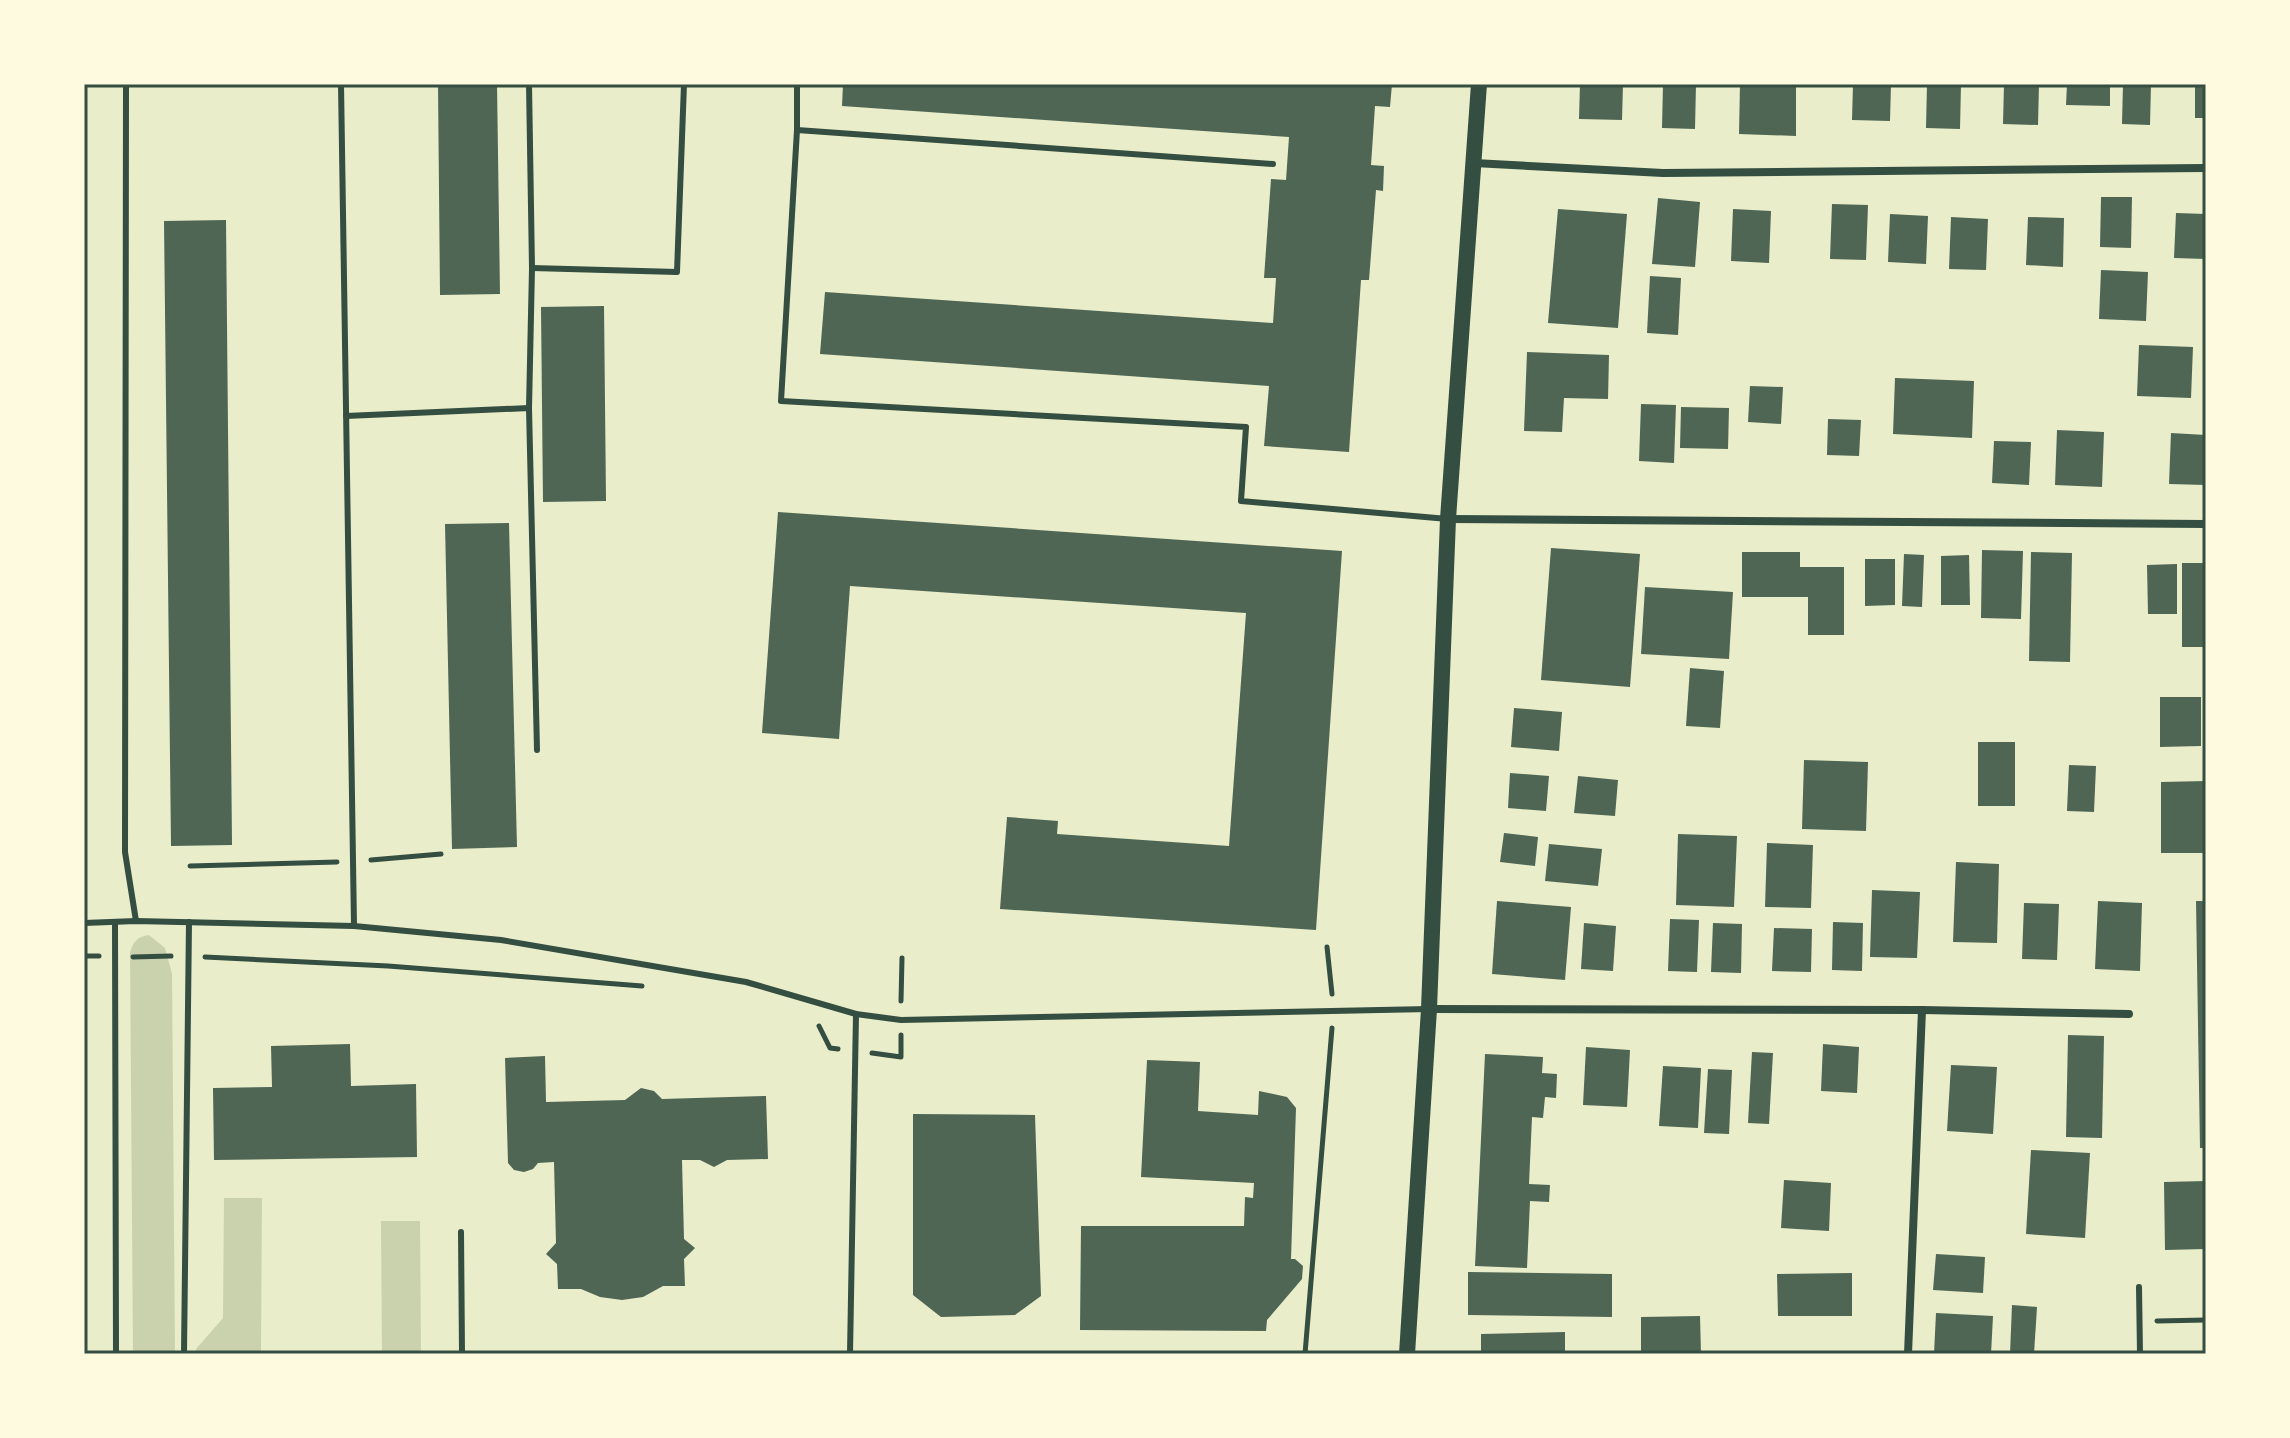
<svg xmlns="http://www.w3.org/2000/svg" width="2290" height="1438" viewBox="0 0 2290 1438" font-family="Overpass,sans-serif">
<style>
.green{fill:#cad2ad}
.building{fill:#4f6655}
.lines{fill:none;stroke-linecap:round;stroke-linejoin:round}
.path{stroke:#344e41;stroke-width:5}
.service{stroke:#344e41;stroke-width:6}
.minor{stroke:#344e41;stroke-width:8}
.secondary{stroke:#344e41;stroke-width:16}
.neatline{fill:none;stroke:#344e41;stroke-width:3}
</style>
<rect width="100%" height="100%" fill="#e9edc9"/>
<!-- green -->
<g class="green">
<path d="M149,935L165,948L172,974L175,1354H133L130,952C134,941 137,937 149,935Z"/>
<polygon points="224,1198 262,1198 261,1354 196,1354 196,1349 223,1318"/>
<polygon points="381,1221 420,1221 421,1354 382,1354"/>
</g>
<!-- building -->
<g class="building">
<polygon points="438,84 497,84 500,294 440,295"/>
<polygon points="843,84 1392,84 1390,107 1375,106 1371,165 1384,166 1383,191 1376,190 1369,280 1361,280 1349,452 1264,446 1269,386 820,354 825,292 1273,323 1276,278 1264,278 1271,179 1286,180 1289,137 842,106"/>
<polygon points="1580,84 1623,84 1622,120 1579,119"/>
<polygon points="1663,84 1696,84 1695,129 1662,128"/>
<polygon points="1740,84 1796,84 1796,136 1739,134"/>
<polygon points="1853,84 1891,84 1890,121 1852,120"/>
<polygon points="1927,84 1961,84 1960,129 1926,128"/>
<polygon points="2004,84 2039,84 2038,125 2003,124"/>
<polygon points="2067,84 2110,84 2110,106 2066,105"/>
<polygon points="2123,84 2151,84 2150,125 2122,124"/>
<rect x="2195" y="84" width="11" height="34"/>
<polygon points="2101,197 2132,197 2131,248 2100,247"/>
<polygon points="1658,198 1700,202 1695,267 1652,264"/>
<polygon points="1832,204 1868,205 1866,260 1830,259"/>
<polygon points="1558,209 1627,214 1618,328 1548,323"/>
<polygon points="1733,209 1771,211 1769,263 1731,261"/>
<polygon points="2176,213 2206,214 2206,259 2174,258"/>
<polygon points="1890,214 1928,216 1926,264 1888,262"/>
<polygon points="1951,217 1988,219 1986,270 1949,269"/>
<polygon points="2028,217 2064,218 2063,267 2026,265"/>
<polygon points="226,220 232,845 171,846 164,221"/>
<polygon points="2101,270 2148,272 2146,321 2099,319"/>
<polygon points="1650,276 1681,278 1678,335 1647,333"/>
<polygon points="604,306 606,501 543,502 541,307"/>
<polygon points="2139,345 2193,347 2191,398 2137,396"/>
<polygon points="1527,352 1609,355 1608,399 1564,398 1562,432 1524,431"/>
<polygon points="1895,378 1974,381 1972,438 1893,434"/>
<polygon points="1750,386 1783,387 1781,424 1748,422"/>
<polygon points="1641,404 1676,405 1674,463 1639,461"/>
<polygon points="1681,407 1729,408 1728,449 1680,448"/>
<polygon points="1828,419 1861,420 1859,456 1827,455"/>
<polygon points="2057,430 2104,432 2102,487 2055,485"/>
<polygon points="2171,433 2206,435 2206,485 2169,484"/>
<polygon points="1994,441 2031,442 2029,485 1992,483"/>
<polygon points="778,512 1342,551 1316,930 1000,909 1007,817 1058,821 1057,834 1229,846 1246,613 850,586 839,739 762,733"/>
<polygon points="509,523 517,847 452,849 445,524"/>
<polygon points="1551,548 1640,554 1630,687 1541,680"/>
<polygon points="1982,550 2023,551 2021,619 1981,618"/>
<polygon points="1742,552 1800,552 1800,567 1844,567 1844,635 1808,635 1808,597 1742,597"/>
<polygon points="2031,552 2072,553 2070,662 2029,661"/>
<polygon points="1904,554 1924,555 1922,607 1902,606"/>
<polygon points="1969,555 1970,605 1941,605 1941,556"/>
<polygon points="1865,559 1895,559 1895,605 1865,606"/>
<rect x="2182" y="563" width="24" height="84"/>
<polygon points="2177,564 2177,614 2148,614 2147,565"/>
<polygon points="1645,587 1733,592 1729,659 1641,654"/>
<polygon points="1690,668 1724,671 1720,728 1686,726"/>
<polygon points="2160,697 2201,697 2201,746 2160,747"/>
<polygon points="1514,708 1562,712 1559,751 1511,747"/>
<rect x="1978" y="742" width="37" height="64"/>
<polygon points="1804,760 1868,762 1866,831 1802,829"/>
<polygon points="2069,765 2096,766 2094,812 2067,811"/>
<polygon points="1510,773 1549,776 1546,811 1508,808"/>
<polygon points="1578,776 1618,780 1615,816 1574,813"/>
<polygon points="2206,781 2206,853 2161,853 2161,782"/>
<polygon points="1504,833 1538,837 1535,866 1500,862"/>
<polygon points="1678,834 1737,836 1734,907 1676,905"/>
<polygon points="1767,843 1813,845 1811,908 1765,907"/>
<polygon points="1549,844 1602,849 1598,886 1545,881"/>
<polygon points="1956,862 1999,864 1997,943 1953,942"/>
<polygon points="1872,890 1920,892 1917,958 1870,957"/>
<polygon points="1497,901 1571,907 1565,980 1492,974"/>
<polygon points="2098,901 2142,903 2140,971 2095,969"/>
<polygon points="2196,901 2206,901 2206,1148 2200,1148"/>
<polygon points="2024,903 2059,904 2057,960 2022,959"/>
<polygon points="1670,919 1699,920 1697,972 1668,971"/>
<polygon points="1833,922 1863,923 1862,971 1832,970"/>
<polygon points="1584,923 1616,926 1613,971 1581,969"/>
<polygon points="1713,923 1742,924 1741,973 1711,972"/>
<polygon points="1774,928 1812,929 1811,972 1772,971"/>
<polygon points="2068,1035 2104,1036 2102,1138 2066,1137"/>
<polygon points="350,1044 351,1086 416,1084 417,1157 214,1160 213,1088 272,1087 271,1046"/>
<polygon points="1823,1044 1859,1047 1857,1093 1821,1091"/>
<polygon points="1586,1047 1630,1050 1627,1107 1583,1105"/>
<polygon points="1752,1052 1773,1053 1769,1124 1748,1123"/>
<polygon points="1485,1054 1543,1057 1542,1073 1557,1074 1556,1098 1545,1097 1543,1118 1532,1117 1529,1184 1550,1185 1549,1202 1530,1201 1527,1268 1475,1266"/>
<polygon points="545,1056 546,1102 625,1100 641,1088 654,1091 662,1099 766,1096 768,1159 727,1160 714,1167 700,1160 682,1160 684,1239 695,1248 684,1259 685,1286 663,1286 643,1297 622,1300 600,1297 581,1289 558,1289 557,1264 546,1254 556,1243 554,1162 538,1163 533,1169 524,1172 514,1170 508,1163 505,1058"/>
<polygon points="1147,1060 1200,1062 1198,1111 1258,1115 1259,1091 1287,1097 1296,1108 1291,1259 1295,1259 1303,1266 1302,1279 1267,1320 1266,1331 1080,1330 1081,1226 1244,1226 1245,1197 1253,1198 1254,1183 1141,1177"/>
<polygon points="1951,1065 1997,1067 1993,1134 1947,1131"/>
<polygon points="1663,1066 1701,1068 1698,1128 1659,1126"/>
<polygon points="1708,1069 1732,1070 1729,1134 1704,1133"/>
<polygon points="913,1114 1035,1115 1041,1296 1015,1315 941,1317 913,1295"/>
<polygon points="2031,1150 2090,1153 2085,1238 2026,1234"/>
<polygon points="1784,1180 1831,1183 1829,1231 1781,1228"/>
<polygon points="2206,1181 2206,1249 2165,1250 2164,1182"/>
<polygon points="1936,1254 1985,1257 1983,1293 1933,1290"/>
<polygon points="1468,1272 1612,1274 1612,1317 1468,1315"/>
<polygon points="1852,1273 1852,1316 1778,1316 1777,1274"/>
<polygon points="2012,1305 2037,1307 2034,1354 2010,1354"/>
<polygon points="1936,1313 1993,1316 1991,1354 1934,1354"/>
<polygon points="1700,1316 1701,1354 1641,1354 1641,1317"/>
<polygon points="1565,1332 1565,1354 1481,1354 1481,1334"/>
</g>
<g class="lines">
<!-- path -->
<g class="path">
<polyline points="371,860 441,854"/>
<polyline points="190,866 337,862"/>
<polyline points="1327,947 1332,994"/>
<polyline points="84,956 99,956"/>
<polyline points="133,957 171,956"/>
<polyline points="205,957 388,966 642,986"/>
<polyline points="901,1001 902,958"/>
<polyline points="819,1026 830,1048 838,1049"/>
<polyline points="872,1053 901,1057 901,1035"/>
<polyline points="2157,1321 2206,1320"/>
<polyline points="1305,1354 1332,1028"/>
</g>
<!-- service -->
<g class="service">
<polyline points="126,84 125,852 136,921"/>
<polyline points="341,84 354,926"/>
<polyline points="529,84 532,268 529,408"/>
<polyline points="797,84 797,130"/>
<polyline points="1273,164 797,130 781,401 1246,427 1241,501 1448,519"/>
<polyline points="532,268 677,272 684,84"/>
<polyline points="346,416 529,408 537,750"/>
<polyline points="84,923 136,921 354,926 501,940 746,982 856,1014 901,1020 1429,1009"/>
<polyline points="115,923 116,1354"/>
<polyline points="461,1232 462,1354"/>
<polyline points="2139,1287 2140,1354"/>
<polyline points="184,1354 189,922"/>
<polyline points="850,1354 856,1014"/>
</g>
<!-- minor -->
<g class="minor">
<polyline points="1474,163 1663,173 2206,168"/>
<polyline points="1448,519 2206,524"/>
<polyline points="1430,1009 1922,1010 2129,1014"/>
<polyline points="1908,1354 1922,1010"/>
</g>
<!-- secondary -->
<polyline class="secondary" points="1407,1354 1429,1009 1448,519 1479,84"/>
</g>
<!-- border -->
<rect width="2290" height="1438" fill="none" stroke="#fefae0" stroke-width="172"/>
<rect x="86" y="86" width="2118" height="1266" class="neatline"/>
</svg>
